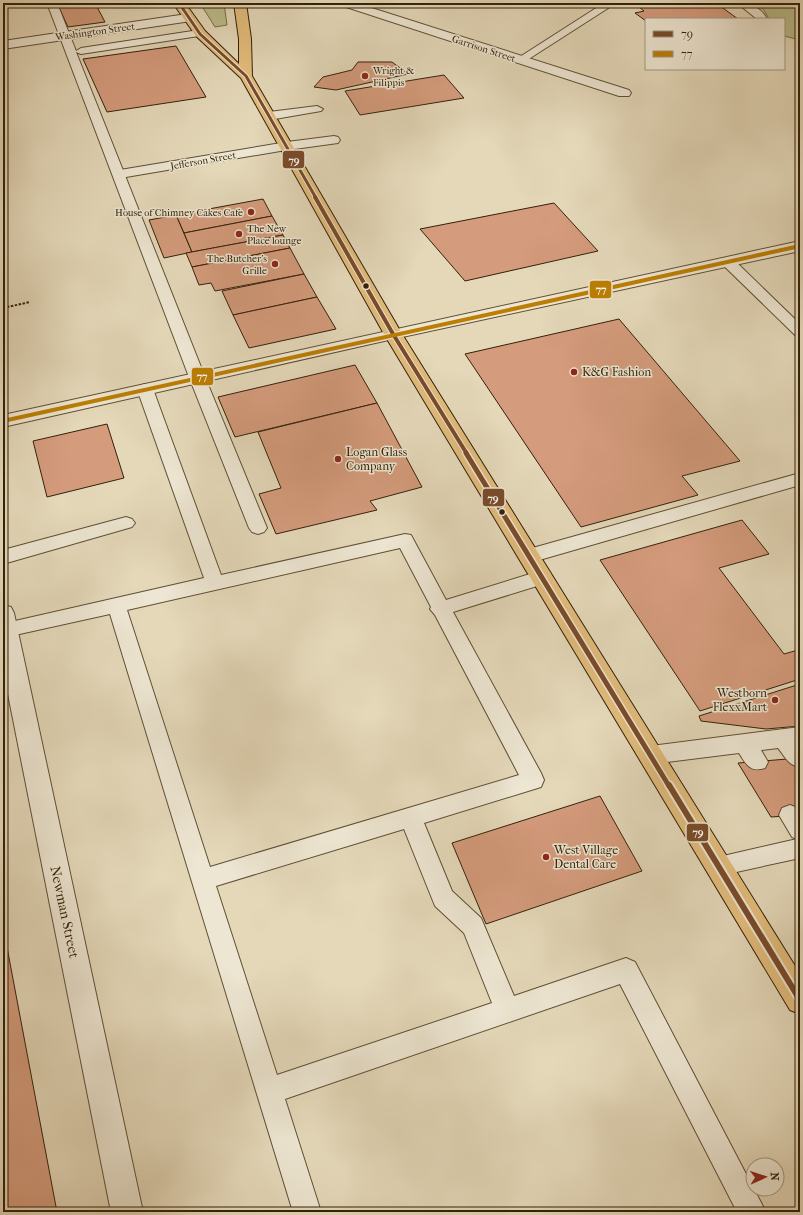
<svg xmlns="http://www.w3.org/2000/svg" width="803" height="1215" viewBox="0 0 803 1215" font-family="'IM FELL French Canon',serif">
<style>
.green{fill:#bbbc8a;stroke:#776e4a}
.building{fill:#d49b7c;stroke:#332109}
.lines{fill:none;stroke-linecap:round;stroke-linejoin:round}
.service-casing{stroke:#5f4f35;stroke-width:2}
.minor-casing{stroke:#5f4f35;stroke-width:2}
.primary-casing{stroke:#332109;stroke-width:2}
.path{stroke:#332109;stroke-width:2;stroke-dasharray:2.5 1.5;stroke-linecap:butt}
.service{fill:#ede6d2;fill-rule:evenodd}
.minor{fill:#ede6d2;fill-rule:evenodd}
.primary{fill:#e2bc7c;fill-rule:evenodd}
.bus-1-far3-casing{stroke:#ede6d2;stroke-width:5}
.bus-1-far2-casing{stroke:#ede6d2;stroke-width:6}
.bus-1-far1-casing{stroke:#ede6d2;stroke-width:8}
.bus-1-casing{stroke:#ede6d2;stroke-width:10}
.bus-2-casing{stroke:#ede6d2;stroke-width:6}
.bus-1-far3{stroke:#7a4b2a;stroke-width:3}
.bus-1-far2{stroke:#7a4b2a;stroke-width:4}
.bus-1-far1{stroke:#7a4b2a;stroke-width:5}
.bus-1{stroke:#7a4b2a;stroke-width:6}
.bus-2{stroke:#bc7e03;stroke-width:4}
.poi-dot{fill:#8f2418;stroke:#ede6d2;stroke-width:1.5}
.bus-dot{fill:#332109;stroke:#ede6d2;stroke-width:1.5}
.labels{text-anchor:middle;stroke-width:3;stroke-linejoin:round;paint-order:stroke}
.far-street-label{font-size:10px;fill:#332109;stroke:#ede6d2}
.far-poi-label{font-size:10px;fill:#332109;stroke:#ede6d2;text-anchor:start}
.poi-label{font-size:12px;fill:#332109;stroke:#ede6d2;text-anchor:start}
.near-street-label{font-size:14px;fill:#332109;stroke:#ede6d2}
.line-badge{stroke:#ede6d2;stroke-width:1.5}
.badge-label{font-size:11px;text-anchor:middle;font-weight:bold;fill:#fff}
</style>
<rect width="100%" height="100%" fill="#e4d8b9"/>
<filter id="stains"><feTurbulence type="fractalNoise" baseFrequency=".005" numOctaves="4"/><feColorMatrix values="0 0 0 0 .2 0 0 0 0 .09 0 0 0 0 .02 0 0 0 .5 -.17"/></filter>
<radialGradient id="worn" r=".72"><stop offset=".6" stop-color="#630" stop-opacity="0"/><stop offset="1" stop-color="#630" stop-opacity=".3"/></radialGradient>
<!-- green -->
<g class="green">
<polygon points="200,3 224,3 227,25 215,27"/>
<polygon points="754,3 800,3 800,40 784,36 784,19 769,19 764,10"/>
</g>
<!-- building -->
<g class="building">
<polygon points="57,3 95,3 105,22 68,27"/>
<polygon points="634,3 716,3 738,19 646,19 646,21 635,13 644,11"/>
<polygon points="176,46 206,97 107,112 83,59"/>
<polygon points="358,62 392,62 408,74 336,90 314,87 323,77 352,70"/>
<polygon points="444,75 464,98 360,115 345,91"/>
<polygon points="263,199 272,216 184,233 176,215"/>
<polygon points="554,203 598,251 465,281 420,229"/>
<polygon points="176,215 192,252 164,258 149,220"/>
<polygon points="272,216 283,235 192,252 184,233"/>
<polygon points="283,235 290,248 192,267 186,253"/>
<polygon points="290,248 304,274 215,291 211,283 199,285 192,267"/>
<polygon points="304,274 317,297 233,315 222,291"/>
<polygon points="317,297 336,329 249,348 233,315"/>
<polygon points="619,319 740,461 682,476 698,495 581,527 465,354"/>
<polygon points="355,365 377,403 235,437 218,397"/>
<polygon points="377,403 422,487 370,501 377,510 276,534 259,494 281,488 258,432"/>
<polygon points="107,424 124,478 47,497 33,441"/>
<polygon points="742,520 769,554 719,568 784,654 798,650 800,652 800,679 700,711 600,560"/>
<polygon points="800,684 800,726 766,729 701,721 699,716"/>
<polygon points="800,758 800,815 771,817 738,763"/>
<polygon points="600,796 642,871 486,924 452,843"/>
<polygon points="3,926 57,1212 3,1212"/>
</g>
<g class="lines">
<defs>
<g id="service">
<polygon points="47,3 57,3 76,51 81,48 199,30 204,33 199,36 81,54 76,52 205,377 267,528 264,532 258,534 252,532 249,528 189,377"/>
<polygon points="604,3 616,3 524,62 520,63 515,60"/>
<path d="M737,3C749,3 761,7 767,19H757Z"/>
<polygon points="317,106 323,109 321,111 269,120 263,116 269,112"/>
<polygon points="334,136 338,137 340,140 338,143 287,150 281,146 287,142"/>
<polygon points="728,258 733,259 800,324 800,336 795,335 723,265 721,262 723,259"/>
<path d="M145,384L151,386L153,389L221,575L405,534L411,535L446,600L543,570L550,572L552,577L550,582L453,612L541,773L544,780L541,787L424,823L452,891L481,918L514,996L626,958L635,962L766,1212H737L620,984L285,1099L321,1212H293L110,614L6,637L3,636V624L6,623L204,578L137,389L139,386ZM400,548L431,607L430,609L435,615L519,775L210,867L127,610ZM404,829L435,906L464,933L492,1003L277,1075L216,886Z"/>
<polygon points="800,473 800,485 529,563 523,561 520,556 523,551 529,549"/>
<polygon points="126,517 132,519 135,523 132,527 3,564 3,550"/>
<path d="M800,727V766C789,767 784,755 778,748L761,750L768,762L765,768C750,773 746,764 739,753L651,764L644,761L640,755L644,749L651,746Z"/>
<polygon points="790,805 798,808 800,811 800,858 718,876 710,873 707,866 710,859 797,839 792,837 779,815 782,808"/>
</g>
<g id="minor">
<polygon points="338,3 356,3 629,90 631,93 629,96 619,96 340,5"/>
<polygon points="187,14 193,18 191,21 3,49 3,41"/>
<polygon points="287,142 292,143 294,146 292,149 120,178 115,177 113,174 115,171 120,170"/>
<polygon points="800,241 800,251 393,339 3,427 3,415"/>
<polygon points="3,605 11,607 14,613 143,1212 111,1212 3,669"/>
</g>
<polygon id="primary" points="173,3 185,3 205,31 239,64 239,39 234,3 246,3 251,39 252,76 402,334 800,974 800,1014 790,1010 384,334 241,78 196,36"/>
</defs>
<!-- service casing -->
<use href="#service" class="service-casing"/>
<!-- minor casing -->
<use href="#minor" class="minor-casing"/>
<!-- primary casing -->
<use href="#primary" class="primary-casing"/>
<!-- path -->
<polyline class="path" points="3,308 30,302"/>
<!-- service -->
<use href="#service" class="service"/>
<!-- minor -->
<use href="#minor" class="minor"/>
<!-- primary -->
<use href="#primary" class="primary"/>
<defs>
<polyline id="bus-1-far3" points="179,3 200,34 246,76 316,198"/>
<polyline id="bus-1-far2" points="315,197 393,334 467,454"/>
<polyline id="bus-1-far1" points="466,453 669,786"/>
<polyline id="bus-1" points="669,785 800,1000"/>
<polyline id="bus-2" points="3,421 800,246"/>
</defs>
<!-- bus-1-far3 casing -->
<use href="#bus-1-far3" class="bus-1-far3-casing"/>
<!-- bus-1-far2 casing -->
<use href="#bus-1-far2" class="bus-1-far2-casing"/>
<!-- bus-1-far1 casing -->
<use href="#bus-1-far1" class="bus-1-far1-casing"/>
<!-- bus-1 casing -->
<use href="#bus-1" class="bus-1-casing"/>
<!-- bus-2 casing -->
<use href="#bus-2" class="bus-2-casing"/>
<!-- bus-1-far3 -->
<use href="#bus-1-far3" class="bus-1-far3"/>
<!-- bus-1-far2 -->
<use href="#bus-1-far2" class="bus-1-far2"/>
<!-- bus-1-far1 -->
<use href="#bus-1-far1" class="bus-1-far1"/>
<!-- bus-1 -->
<use href="#bus-1" class="bus-1"/>
<!-- bus-2 -->
<use href="#bus-2" class="bus-2"/>
</g>
<!-- markers -->
<g class="poi-dot">
<circle cx="365" cy="76" r="4"/>
<circle cx="251" cy="212" r="4"/>
<circle cx="239" cy="234" r="4"/>
<circle cx="275" cy="264" r="4"/>
<circle cx="574" cy="372" r="4"/>
<circle cx="338" cy="459" r="4"/>
<circle cx="775" cy="700" r="4"/>
<circle cx="546" cy="857" r="4"/>
</g>
<g class="bus-dot">
<circle cx="366" cy="286" r="3.5"/>
<circle cx="502" cy="512" r="3.5"/>
</g>
<g class="labels">
<!-- far-street labels -->
<g class="far-street-label">
<text transform="translate(95 31) rotate(-8)" y="4">Washington Street</text>
<text transform="translate(484 48) rotate(18)" y="4">Garrison Street</text>
<text transform="translate(203 160) rotate(-10)" y="4">Jefferson Street</text>
</g>
<!-- far-poi labels -->
<g class="far-poi-label">
<text x="373" y="74">Wright &amp;<tspan x="373" dy="12">Filippis</tspan></text>
<text x="243" y="216" text-anchor="end">House of Chimney Cakes Cafe</text>
<text x="247" y="232">The New<tspan x="247" dy="12">Place lounge</tspan></text>
<text x="267" y="262" text-anchor="end">The Butcher’s<tspan x="267" dy="12">Grille</tspan></text>
</g>
<!-- poi labels -->
<g class="poi-label">
<text x="582" y="376">K&amp;G Fashion</text>
<text x="346" y="456">Logan Glass<tspan x="346" dy="14">Company</tspan></text>
<text x="767" y="697" text-anchor="end">Westborn<tspan x="767" dy="14">FlexxMart</tspan></text>
<text x="554" y="854">West Village<tspan x="554" dy="14">Dental Care</tspan></text>
</g>
<!-- near-street labels -->
<g class="near-street-label">
<text transform="translate(65 912) rotate(78)" y="5">Newman Street</text>
</g>
</g>
<g class="line-badge">
<rect x="282" y="150" width="23" height="19" rx="4" fill="#7a4b2a"/>
<rect x="589" y="280" width="23" height="19" rx="4" fill="#bc7e03"/>
<rect x="191" y="367" width="23" height="19" rx="4" fill="#bc7e03"/>
<rect x="482" y="488" width="23" height="19" rx="4" fill="#7a4b2a"/>
<rect x="686" y="823" width="23" height="19" rx="4" fill="#7a4b2a"/>
</g>
<g class="badge-label">
<text x="294" y="164">79</text>
<text x="601" y="293">77</text>
<text x="202" y="380">77</text>
<text x="493" y="502">79</text>
<text x="698" y="836">79</text>
</g>
<!-- margin -->
<rect width="803" height="1215" fill="none" stroke="#e4d8b9" stroke-width="16"/>
<rect x="4" y="4" width="795" height="1207" fill="none" stroke="#332109" stroke-width="2"/>
<rect x="8" y="8" width="787" height="1199" fill="none" stroke="#332109"/>
<!-- legend -->
<rect x="645" y="18" width="140" height="52" fill="#ede6d2" stroke="#a39782"/>
<rect x="653" y="31" width="20" height="6" fill="#7a4b2a" stroke="#a39782"/>
<text x="681" y="38" font-size="12" fill="#332109">79</text>
<rect x="653" y="51" width="20" height="6" fill="#bc7e03" stroke="#a39782"/>
<text x="681" y="58" font-size="12" fill="#332109">77</text>
<!-- north arrow -->
<g transform="translate(765 1177) rotate(87)"><circle r="19" fill="#ede6d2" stroke="#a39782"/>
<path d="M0-3L7 15L0 10L-7 15Z" fill="#8f2418"/>
<text y="-6" font-size="11" font-weight="bold" text-anchor="middle" fill="#332109">N</text>
</g>
<rect width="100%" height="100%" filter="url(#stains)"/>
<rect width="100%" height="100%" fill="url(#worn)"/>
</svg>
